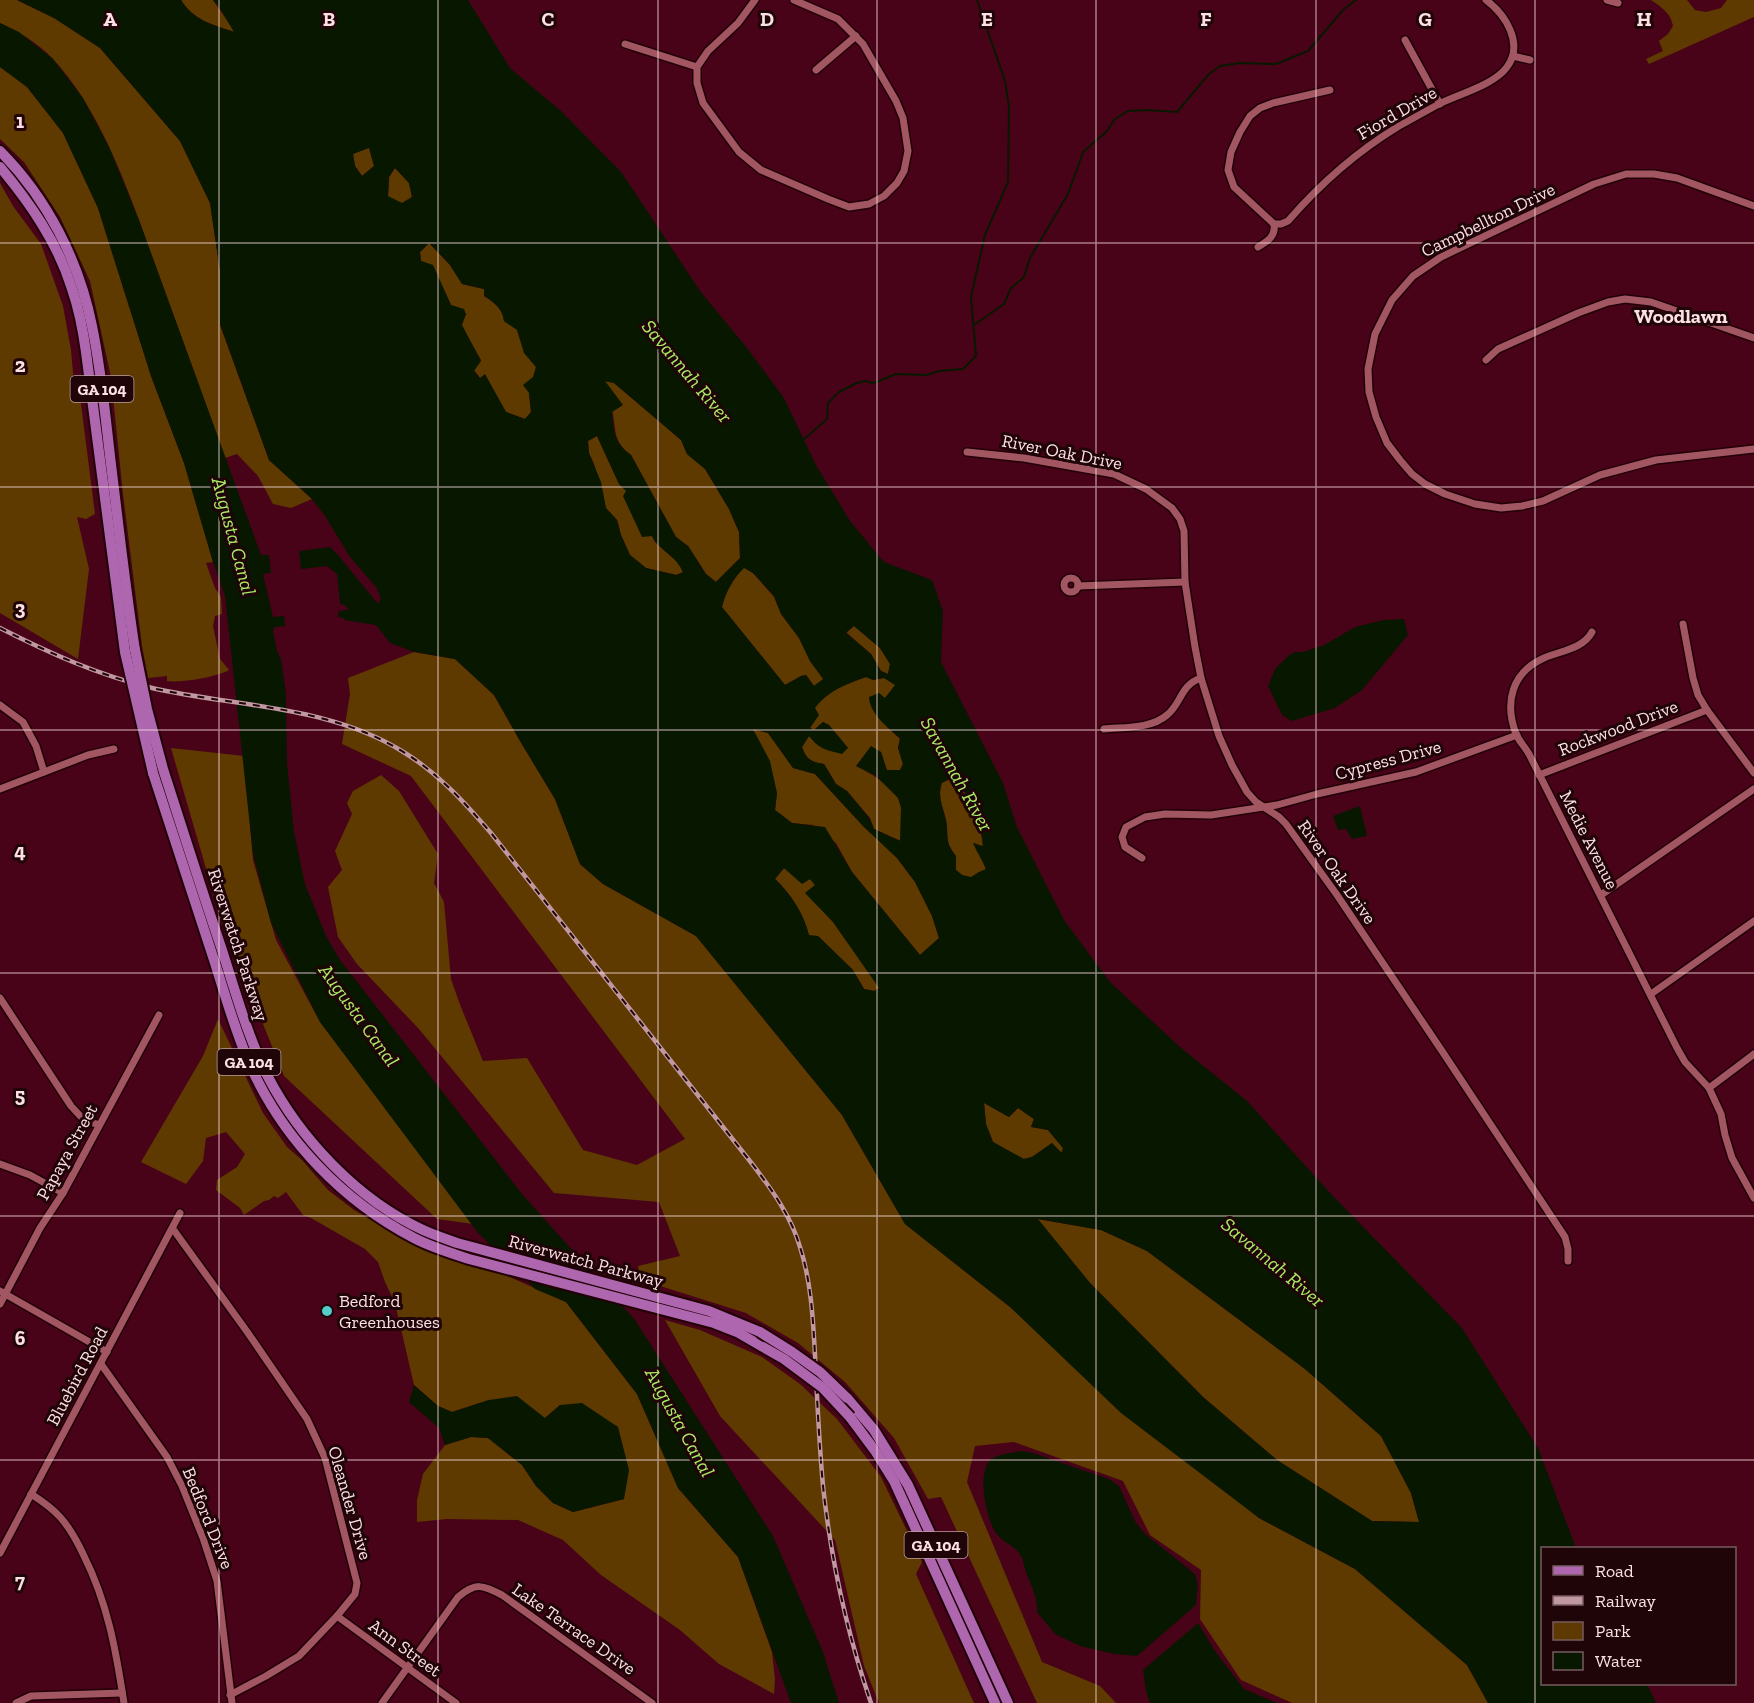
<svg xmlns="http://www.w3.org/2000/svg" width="1754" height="1703" viewBox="0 0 1754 1703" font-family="'Zilla Slab',serif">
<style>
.green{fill:#5e3a00}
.water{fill:#081700;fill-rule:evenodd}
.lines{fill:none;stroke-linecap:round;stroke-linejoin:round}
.stream{stroke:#081700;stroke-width:2}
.street-casing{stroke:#210107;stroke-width:10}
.primary-casing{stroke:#210107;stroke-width:14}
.street{stroke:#a15662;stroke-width:7}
.primary{stroke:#ae67af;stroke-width:10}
.rail-casing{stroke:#c198a1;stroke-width:4.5}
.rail{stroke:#1f0408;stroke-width:2;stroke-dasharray:7;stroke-linecap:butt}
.primary-bridge-casing{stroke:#210107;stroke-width:14;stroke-linecap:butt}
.primary-bridge{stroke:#ae67af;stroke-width:10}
.grid{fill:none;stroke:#fce0e3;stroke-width:1.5;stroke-opacity:0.55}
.poi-dot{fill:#54cdc8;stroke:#1f0408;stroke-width:2}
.labels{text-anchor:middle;stroke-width:6;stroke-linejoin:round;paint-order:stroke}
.shield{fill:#1f0408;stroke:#ba9ea1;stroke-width:1.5}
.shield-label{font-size:16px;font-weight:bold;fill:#fce0e3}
.street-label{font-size:18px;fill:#fce0e3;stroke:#1f0408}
.poi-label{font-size:18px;fill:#fce0e3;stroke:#1f0408;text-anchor:start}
.neighbourhood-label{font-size:20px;font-weight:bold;fill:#fce0e3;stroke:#1f0408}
.water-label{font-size:20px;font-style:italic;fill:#aaeb66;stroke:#1f0408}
.grid-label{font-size:20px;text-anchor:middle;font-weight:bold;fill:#fce0e3;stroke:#1f0408;stroke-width:6;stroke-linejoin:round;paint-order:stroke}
</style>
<rect width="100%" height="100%" fill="#490318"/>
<!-- green -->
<g class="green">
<path d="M0,0H17L54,18L100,48L180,141L210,203L220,271V325L269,460L312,499L291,508L273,504L258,476L237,454L225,458C202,395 180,332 157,270C132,201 103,111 52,58C38,43 19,32 0,23Z"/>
<path d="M181,0H213L235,32C213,25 193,20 181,0Z"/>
<path d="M1651,0H1687L1695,10L1706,12L1721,8L1727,0H1754V17L1649,64L1646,59L1663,51L1659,41L1668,34L1673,26C1671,14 1662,7 1651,0Z"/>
<path d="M0,67L27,87L63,133L98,208L151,376L184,463L213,562L206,563L215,588L221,597L222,614L215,616L213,626L220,659L229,670C217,677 181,683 167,681V676L148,678L142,646L123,494L111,377L90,281L60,217L24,162L0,139Z"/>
<polygon points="369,147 374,166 362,176 355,166 353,154"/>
<polygon points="395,168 409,183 412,197 402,203 388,197 389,177"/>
<polygon points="0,183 13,206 41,244 63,306 71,350 74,384 81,404 95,514 86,519 77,517 89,569 78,659 0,613"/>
<path d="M429,243L450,265L462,284L484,289V296C494,302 503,309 504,321L517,329L524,352L536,367L529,393L531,412L525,419L506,412L485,375L480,378L474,370L481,360L461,325L466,314L451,305L433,266L421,261L420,252Z"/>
<path d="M604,381L614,383L681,440L687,454L705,469L729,509L739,532L740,558L716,582L706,574L688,546L676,537L631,455C614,442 616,433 613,414C611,403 607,392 604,381Z"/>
<polygon points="597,436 619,484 627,491 655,542 678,562 683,572 677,575 646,568 630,555 621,535 617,520 606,508 594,464 589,453 588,441"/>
<path d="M744,567L753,573L774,597L781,614L799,638L810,661L824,679L814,686L806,675L801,676L785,685L721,606C726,592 733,579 744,567Z"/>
<polygon points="854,626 880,648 890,664 888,674 881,671 871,654 846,632"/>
<polygon points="414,652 455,659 494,695 520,741 555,799 580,864 603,884 696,936 842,1115 905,1224 1010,1307 1259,1518 1355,1569 1467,1665 1488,1703 1292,1703 1241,1680 1200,1619 1201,1570 1150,1535 1123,1481 1014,1442 975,1446 967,1482 1042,1662 1100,1686 1116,1703 1037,1703 941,1497 928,1499 894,1438 845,1382 798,1343 746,1313 641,1280 638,1266 680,1256 659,1202 554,1193 419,1029 357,964 338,937 328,887 342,870 335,851 352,814 347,803 353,791 381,775 399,791 438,854 434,883 444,902 451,979 459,1002 483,1061 527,1058 583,1150 637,1165 685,1139 411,776 342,744 350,694 348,678"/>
<path d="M866,677L873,680L884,678L896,685L884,699L887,727L900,739L898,748L903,764L900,770H886L881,752L869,751L856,766C869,772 890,785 898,798C905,809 902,828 901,841L874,829L870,818L847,791L836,784L824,764C811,762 806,759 802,747L809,736L848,748L829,725L823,722L814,730L810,728C811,722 812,715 814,709C822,691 849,683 866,677Z"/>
<polygon points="752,729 768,733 793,768 815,774 863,826 897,858 915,882 932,916 939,938 920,955 852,872 836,843 813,825 792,823 775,810 777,793"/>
<polygon points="171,748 244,756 253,860 276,940 320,1022 473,1224 437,1219 284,1076 221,920"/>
<path d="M950,779L956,781C973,803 980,819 983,847L974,843C977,853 983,860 986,870L979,872L971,878L962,875L956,870V856C944,841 949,836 946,820C943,806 937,797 942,782Z"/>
<path d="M784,868L802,883L810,879L815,885L806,893L833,922L880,988L874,991L864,989L853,970L818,936H809C804,914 791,894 775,879Z"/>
<polygon points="218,1019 263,1113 287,1147 302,1160 328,1190 354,1210 428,1252 505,1275 566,1302 637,1394 678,1488 738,1557 772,1652 775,1680 774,1694 719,1664 680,1630 601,1575 563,1540 518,1520 447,1519 417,1522 417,1500 423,1474 445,1445 471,1437 488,1438 522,1465 536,1486 553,1503 573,1512 624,1499 560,1405 545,1418 489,1400 452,1412 438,1406 414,1385 395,1303 385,1282 378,1262 365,1249 311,1218 303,1215 286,1192 278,1198 274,1196 269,1200 264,1201 244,1215 240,1208 216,1190 217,1180 237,1167 245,1154 226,1132 206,1138 203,1161 186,1184 141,1162 203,1056"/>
<polygon points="984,1103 1009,1117 1018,1108 1034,1119 1031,1127 1048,1130 1063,1148 1061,1154 1052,1143 1032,1157 1023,1159 993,1142 986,1124"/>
<polygon points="1037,1219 1101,1230 1147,1251 1305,1369 1381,1436 1411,1493 1419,1522 1372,1521 1277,1460 1203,1397 1090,1283"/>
<polygon points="665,1320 700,1330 762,1357 800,1384 837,1419 881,1477 922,1562 916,1574 974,1703 879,1703 864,1666 835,1540 720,1416"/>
</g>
<!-- water -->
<g class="water">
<path d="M17,0H181C194,21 212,24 234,32L221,10L213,0H468L510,68L562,112L622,173L700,291L747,348L784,398L816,465L850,521L884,562L932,580L943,611L941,662L1003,783L1017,827L1064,920L1110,982L1180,1047L1247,1101L1332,1195L1462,1328L1538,1448L1576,1548H1542V1684H1647L1656,1703H1488L1467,1665L1355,1569L1259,1518L1121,1413L1010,1307L905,1224L842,1115L696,936L603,884L580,864L555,799L520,741L494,695L455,659L414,652L390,643L376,625L344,620V618L338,617V612L349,609L344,605L340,604L337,574L327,566L301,569L299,551L330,547L338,555L378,604L381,598L376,587L350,557L325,516L312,499L269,460L220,324V271L210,203L180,141L100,48L54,18ZM369,148L374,166L362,176L355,166L353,154ZM395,168L409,183L412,197L402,203L388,196L389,177ZM429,243L450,265L462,284L484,289V296C494,302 503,309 504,321L517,330L524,353L536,367L533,377L523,385L529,393L531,412L525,419L506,412L485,374L480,378L474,371L481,361L462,325L466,314L464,309L451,305L433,265L421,261L420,252ZM605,381L614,383L681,440L687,454L705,469L729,509L739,532L740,558L716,582L706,574L688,546L676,537L631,455C614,443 614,431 612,412L623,405ZM597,436L619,484L626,491L623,496L642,537L652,536C659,551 676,555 683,572L676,575L646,568L630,555L621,535L617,520L606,508L601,482L589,453L588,441ZM744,568L753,573L774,596L781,614L799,638L810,661L823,679L814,686L806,675L801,676L785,685L722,607C726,592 733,578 744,568ZM854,626L880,648L890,664L888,674L881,671L871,654L846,633ZM866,677L873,680L884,678L895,685L885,698L879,693L869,697C870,714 887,727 900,738L898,748L903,764L900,770H887L881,752L871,746L856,766L876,776L898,798L901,808L900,841L874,829L870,819L847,791L836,784L824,764C811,762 806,759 802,747L809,736C819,749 826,750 842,754L848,748L829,725L823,722L814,730L810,728L819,715L815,708C828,691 846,684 866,677ZM753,729L768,733L793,768L815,774L863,826L897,858L915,882L932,916L939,938L920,955L852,872L825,827L792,823L775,810L777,793L770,761ZM950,779C962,782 973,806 978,817C981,826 982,837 983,846L973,843C977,853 983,860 986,869L979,872L971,877L962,875L956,870V856C944,841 949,836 946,820C943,806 937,797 942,783ZM784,868L802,884L810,879L815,885L805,893L833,922L879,988L874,991L864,989L853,970L818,936L809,935C804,914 791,894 775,879ZM984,1103L1009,1117L1018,1108L1034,1119L1031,1127L1048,1130L1063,1148L1062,1153L1052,1143L1032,1157L1024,1159L993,1142L986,1124ZM1038,1219L1101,1230L1147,1251L1305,1369L1381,1436L1411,1493L1419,1522L1372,1521L1277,1460L1203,1397L1090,1283Z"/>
<polygon points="0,23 19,32 53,59 83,98 109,147 139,220 261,555 269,555 271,573 263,574 273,617 284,616 285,626 275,627 273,631 277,651 281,659 286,694 287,763 294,832 305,884 326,936 340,960 522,1194 635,1320 773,1536 823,1652 839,1703 791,1703 738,1557 678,1488 637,1394 566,1302 535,1289 478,1233 320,1022 271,923 253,854 225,596 213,562 184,463 151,376 98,208 63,133 27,87 0,67"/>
<polygon points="1404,619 1408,635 1362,690 1335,708 1292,721 1282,715 1268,686 1275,669 1289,655 1295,652 1303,652 1324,645 1355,627 1384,620"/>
<polygon points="1360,806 1367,836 1352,839 1346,829 1338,830 1333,816"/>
<polygon points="414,1385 438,1406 452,1412 489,1400 517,1396 545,1418 560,1405 582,1403 618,1427 629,1470 624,1499 573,1512 553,1503 536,1486 522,1465 488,1438 471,1437 445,1445 439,1428 409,1402"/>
<path d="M1021,1451L1033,1453L1109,1479L1119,1486L1135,1521L1144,1533L1195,1574L1198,1585L1196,1605L1137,1656L1114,1654L1080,1646L1055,1634L1037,1612C1038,1597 1031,1586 1026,1572C1024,1568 1024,1563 1022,1558C1017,1546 1003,1543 996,1533C986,1519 975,1468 993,1458C1001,1454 1012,1453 1021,1451Z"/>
<polygon points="1198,1623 1215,1651 1244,1689 1277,1703 1150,1703 1146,1691 1143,1670"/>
</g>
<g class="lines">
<!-- stream -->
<g class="stream">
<polyline points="974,325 1004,304 1011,288 1024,277 1030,258 1068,194 1083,152 1106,132 1115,119 1128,111 1147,110 1177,112 1209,74 1220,66 1240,63 1276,64 1308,51 1343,10 1356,0"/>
<polyline points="803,440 827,419 828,403 839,392 857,383 865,381 874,383 896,374 927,375 939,371 963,369 976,356 971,297 985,235 1008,182 1009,107 1005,81 977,0"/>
</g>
<defs>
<g id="street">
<polyline points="755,0 738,23 708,51 697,67 697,83 703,103 739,152 761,170 828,199 849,207 869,204 884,196 897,183 904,171 908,151 903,118 896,101 863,44 838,19 794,0"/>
<polyline points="1607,0 1618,3"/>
<polyline points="1405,40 1440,104"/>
<polyline points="625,44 697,67"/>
<polyline points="1513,56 1530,60"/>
<polyline points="816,70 856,36"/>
<polyline points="1754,206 1677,178 1654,174 1626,174 1594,184 1441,257 1413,276 1392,300 1375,334 1368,369 1369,392 1376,417 1387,443 1400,460 1412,474 1425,484 1445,494 1475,504 1501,508 1522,506 1543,501 1600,475 1656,460 1754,449"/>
<path d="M1274,224H1281L1288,221C1320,184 1356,152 1399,126C1412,119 1426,111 1439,104C1459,94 1494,85 1507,67C1524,44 1506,15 1486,0"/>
<polyline points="1274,224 1234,187 1228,170 1231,152 1240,132 1250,116 1260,108 1273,103 1330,90"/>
<path d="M1258,247C1268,241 1276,236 1274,224"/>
<polyline points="1486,360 1498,349 1578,313 1608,302 1625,299 1651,302 1754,338"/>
<polyline points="967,452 1024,458 1114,474 1146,489 1172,508 1180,519 1184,531 1185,582 1195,647 1201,678 1219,736 1232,765 1247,792 1256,802 1279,817 1286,824 1337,895 1442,1051 1565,1237 1568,1249 1568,1261"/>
<circle cx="1071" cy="585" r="7"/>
<polyline points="1078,586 1185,582"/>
<polyline points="1683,624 1693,678 1698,695 1707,710 1754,773"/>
<path d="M1592,632C1583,649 1560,651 1544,658C1512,672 1504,702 1516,734C1519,741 1525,747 1529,754L1677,1048L1685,1062L1709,1088L1721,1114L1725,1135L1732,1158L1754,1198"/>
<polyline points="0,705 23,722 36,746 44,772"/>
<path d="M1104,729C1124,727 1151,729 1167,715C1182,703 1180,685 1201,678"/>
<polyline points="1539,775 1707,710"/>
<polyline points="0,789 88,755 114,749"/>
<polyline points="1142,858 1125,847 1122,837 1126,827 1145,817 1165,814 1211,815 1277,805 1317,794 1416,772 1517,735"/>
<polyline points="1601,895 1754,789"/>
<polyline points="1651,994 1754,921"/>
<polyline points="0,998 71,1106 83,1119 99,1125"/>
<polyline points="1709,1088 1754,1054"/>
<polyline points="0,1164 30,1175 63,1193"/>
<polyline points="173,1229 248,1333 307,1419 325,1458 357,1583 355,1594 337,1616 299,1656 266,1676 230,1695"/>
<polyline points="0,1291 107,1352"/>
<polyline points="0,1304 40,1228 63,1193 159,1015"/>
<polyline points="101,1364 167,1457 182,1486 203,1538 217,1581 232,1703"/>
<path d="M31,1494C42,1501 52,1508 60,1517C70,1528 78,1543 84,1556C108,1604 116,1651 124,1703"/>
<polyline points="0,1553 180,1213"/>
<polyline points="337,1616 456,1703"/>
<polyline points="16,1703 31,1696 122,1693"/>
<path d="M382,1703L458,1597C476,1582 482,1585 502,1595L652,1703"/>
</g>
<g id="primary">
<path d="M0,151C47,198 79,261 92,326C101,369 105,413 110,456C118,521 125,586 135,650"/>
<path d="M0,167C30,203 58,243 72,289C79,309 83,330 86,352L125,652"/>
<path d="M163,769C182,828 201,888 221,947C235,990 247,1035 267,1075C300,1139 358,1200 423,1230C434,1235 446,1239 457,1243L709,1311L760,1332"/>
<path d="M153,773C174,836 194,900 215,963C226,998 236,1034 251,1067C284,1140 343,1201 414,1238C431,1247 451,1253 469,1259L714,1323L737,1332L763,1347"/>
<polyline points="847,1398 874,1430 908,1485 1008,1703"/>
<polyline points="850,1417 876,1452 894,1481 995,1703"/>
</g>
</defs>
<!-- street casing -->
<use href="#street" class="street-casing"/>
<!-- primary casing -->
<use href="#primary" class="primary-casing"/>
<!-- street -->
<use href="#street" class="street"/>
<!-- primary -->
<use href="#primary" class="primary"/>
<defs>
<path id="rail" d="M0,628C49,653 98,675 152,688C236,707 330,705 405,753C439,774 465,803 491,833L753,1165C772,1190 791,1216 800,1247C811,1281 813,1318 815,1355C817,1398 819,1442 823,1486C831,1560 847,1633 871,1703"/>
</defs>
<!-- rail casing -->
<use href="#rail" class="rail-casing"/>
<!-- rail -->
<use href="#rail" class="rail"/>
<defs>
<g id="primary-bridge">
<polyline points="135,650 147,709 163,769"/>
<polyline points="125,652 153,773"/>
<polyline points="760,1332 792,1352 820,1372 847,1398"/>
<polyline points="763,1347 784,1359 823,1388 850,1417"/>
</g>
</defs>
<!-- primary-bridge casing -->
<use href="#primary-bridge" class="primary-bridge-casing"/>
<!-- primary-bridge -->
<use href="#primary-bridge" class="primary-bridge"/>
</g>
<!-- grid -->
<path class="grid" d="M219,0V1703M438,0V1703M658,0V1703M877,0V1703M1096,0V1703M1316,0V1703M1535,0V1703M0,243H1754M0,487H1754M0,730H1754M0,973H1754M0,1216H1754M0,1460H1754"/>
<!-- markers -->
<circle class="poi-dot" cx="327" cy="1311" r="6"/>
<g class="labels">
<!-- shield labels -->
<g class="shield">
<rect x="70.5" y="376" width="63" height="26" rx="4.5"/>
<rect x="217.5" y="1049" width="63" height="26" rx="4.5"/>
<rect x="904.5" y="1532" width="63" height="26" rx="4.5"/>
</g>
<g class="shield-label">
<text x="102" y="395">GA 104</text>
<text x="249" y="1068">GA 104</text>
<text x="936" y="1551">GA 104</text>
</g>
<!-- street labels -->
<g class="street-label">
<text transform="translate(1397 113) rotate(-30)" y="6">Fiord Drive</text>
<text transform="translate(1488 220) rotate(-26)" y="6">Campbellton Drive</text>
<text transform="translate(1062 452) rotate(11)" y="6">River Oak Drive</text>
<text transform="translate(1618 728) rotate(-21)" y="6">Rockwood Drive</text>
<text transform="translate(1388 760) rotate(-15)" y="6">Cypress Drive</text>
<text transform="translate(1589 840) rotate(63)" y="6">Medie Avenue</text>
<text transform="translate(1337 872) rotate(55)" y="6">River Oak Drive</text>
<text transform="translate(238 945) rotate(72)" y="6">Riverwatch Parkway</text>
<text transform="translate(67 1152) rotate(-61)" y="6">Papaya Street</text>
<text transform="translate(586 1261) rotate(15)" y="6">Riverwatch Parkway</text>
<text transform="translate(77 1376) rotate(-62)" y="6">Bluebird Road</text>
<text transform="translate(350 1503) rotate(74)" y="6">Oleander Drive</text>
<text transform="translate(208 1518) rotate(68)" y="6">Bedford Drive</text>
<text transform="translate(574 1629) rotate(35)" y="6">Lake Terrace Drive</text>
<text transform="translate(405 1648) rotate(36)" y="6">Ann Street</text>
</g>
<!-- poi labels -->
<g class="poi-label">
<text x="339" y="1307">Bedford<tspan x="339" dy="21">Greenhouses</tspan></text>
</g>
<!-- neighbourhood labels -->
<g class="neighbourhood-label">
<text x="1681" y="323">Woodlawn</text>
</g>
<!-- water labels -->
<g class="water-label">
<text transform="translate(687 371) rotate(50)" y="7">Savannah River</text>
<text transform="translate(234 536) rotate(75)" y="7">Augusta Canal</text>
<text transform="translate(957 774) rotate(61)" y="7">Savannah River</text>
<text transform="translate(359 1015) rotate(54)" y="7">Augusta Canal</text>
<text transform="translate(1273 1262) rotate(40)" y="7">Savannah River</text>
<text transform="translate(680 1422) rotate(61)" y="7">Augusta Canal</text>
</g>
</g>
<g class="grid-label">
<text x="110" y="26">A</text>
<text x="329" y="26">B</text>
<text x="548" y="26">C</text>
<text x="767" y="26">D</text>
<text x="987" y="26">E</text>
<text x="1206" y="26">F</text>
<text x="1425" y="26">G</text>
<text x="1644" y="26">H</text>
<text x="20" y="128">1</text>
<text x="20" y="372">2</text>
<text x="20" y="615">3</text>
<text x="20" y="858">4</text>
<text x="20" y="1102">5</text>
<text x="20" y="1345">6</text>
<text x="20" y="1588">7</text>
</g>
<!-- legend -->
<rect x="1541" y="1547" width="195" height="138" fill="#1f0408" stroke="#775c60" stroke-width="1.5"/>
<rect x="1553" y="1566" width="30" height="9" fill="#ae67af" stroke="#775c60" stroke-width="1.5"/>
<text x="1595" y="1577" font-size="18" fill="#fce0e3">Road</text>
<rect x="1553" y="1596" width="30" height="9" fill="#c198a1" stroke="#775c60" stroke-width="1.5"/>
<text x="1595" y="1607" font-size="18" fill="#fce0e3">Railway</text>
<rect x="1553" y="1622" width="30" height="18" fill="#5e3a00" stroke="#775c60" stroke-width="1.5"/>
<text x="1595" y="1637" font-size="18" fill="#fce0e3">Park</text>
<rect x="1553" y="1652" width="30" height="18" fill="#081700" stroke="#775c60" stroke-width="1.5"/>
<text x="1595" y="1667" font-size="18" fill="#fce0e3">Water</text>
</svg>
